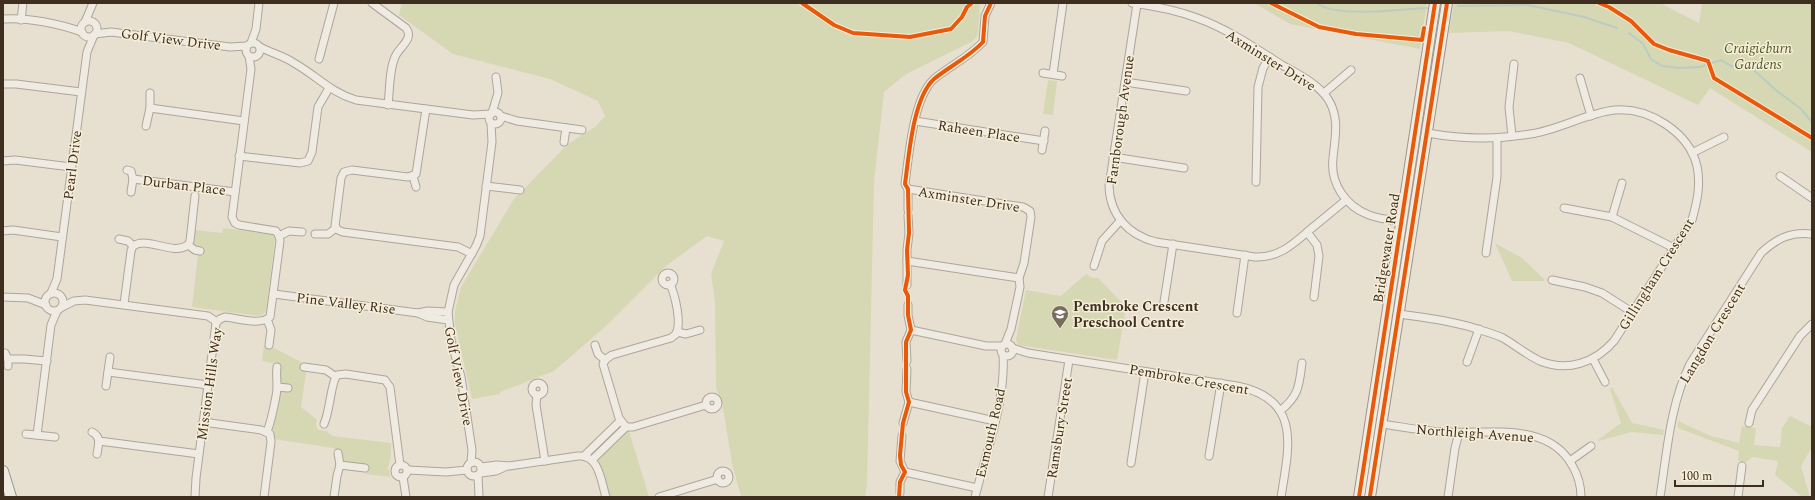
<svg xmlns="http://www.w3.org/2000/svg" width="1815" height="500" viewBox="0 0 1815 500" font-family="Spectral,serif">
<style>
.green{fill:#d6d7b3}
.lines{fill:none;stroke-linecap:round;stroke-linejoin:round}
.stream{stroke:#bcccc2;stroke-width:2}
.street-casing{stroke:#ada599;stroke-width:9}
.secondary-casing{stroke:#9c958a;stroke-width:12}
.street{stroke:#efebe3;stroke-width:7}
.secondary{stroke:#efebe3;stroke-width:10}
.cycleway-casing{stroke:#f7eed8;stroke-width:6}
.cycleway{stroke:#e8590c;stroke-width:4}
.labels{text-anchor:middle;stroke-width:3;stroke-linejoin:round;paint-order:stroke}
.street-label{font-size:14px;fill:#3d2e20;stroke:#f7eed8}
.park-label{font-size:14px;font-style:italic;fill:#4d5a26;stroke:#f7eed8}
.poi-label{font-size:14px;font-weight:bold;fill:#3d2e20;stroke:#f7eed8;text-anchor:start}
</style>
<rect width="100%" height="100%" fill="#e7e0d1"/>
<!-- green -->
<g class="green">
<polygon points="402,3 980,3 978,35 973,41 906,74 884,92 874,181 867,484 865,497 741,497 732,463 722,402 716,388 715,301 711,274 724,241 707,236 666,266 607,325 554,371 500,392 500,394 472,399 455,324 455,311 461,287 514,199 568,144 595,127 605,116 598,101 550,79 453,54 399,15"/>
<polygon points="1254,3 1427,3 1420,49 1290,24"/>
<polygon points="1454,3 1660,3 1699,23 1702,3 1812,3 1812,152 1710,88 1698,105 1569,43 1509,31 1449,33"/>
<polygon points="1048,80 1057,81 1053,115 1043,114"/>
<polygon points="223,228 272,234 275,239 266,312 260,316 192,307 198,255 201,255 202,248 194,245 195,230 222,233"/>
<polygon points="1495,243 1522,258 1544,279 1544,281 1512,281"/>
<polygon points="1086,274 1092,278 1098,278 1126,307 1117,360 1018,345 1016,340 1026,290 1061,296"/>
<polygon points="264,345 274,348 305,364 304,370 306,373 301,407 317,420 316,425 318,430 326,431 333,436 391,443 391,456 388,468 391,477 365,474 366,466 343,462 340,453 333,448 274,439 272,428 277,396 283,385 278,380 279,367 272,363 262,361"/>
<polygon points="1612,387 1632,423 1664,430 1663,435 1631,432 1599,441 1598,440 1621,423 1610,389"/>
<polygon points="1790,416 1812,427 1812,447 1801,466 1810,497 1802,497 1775,475 1778,461 1752,457 1746,462 1738,461 1739,451 1678,428 1678,421 1711,436 1739,443 1742,426 1756,428 1754,445 1780,447 1782,428"/>
<polygon points="625,431 629,431 649,497 609,497 598,460"/>
</g>
<g class="lines">
<!-- stream -->
<g class="stream">
<path d="M1318,4C1341,18 1399,9 1427,8"/>
<polyline points="1458,6 1528,5 1584,17 1617,28"/>
<path d="M1629,33L1643,44L1651,59L1662,66L1680,68L1700,67L1721,60C1737,71 1734,64 1748,65L1777,91L1801,109L1812,122"/>
</g>
<defs>
<g id="street">
<path d="M372,3L406,28C414,38 401,46 396,55C389,68 390,89 388,105"/>
<path d="M1132,3C1155,6 1176,10 1197,18C1228,29 1255,48 1282,65C1298,74 1317,83 1328,99C1340,118 1335,137 1333,158C1330,183 1345,206 1369,215C1379,219 1391,220 1401,221"/>
<path d="M1137,4L1109,186C1110,215 1128,235 1156,242L1255,257C1280,258 1294,243 1312,228C1323,219 1335,209 1346,200"/>
<path d="M3,19C27,17 60,24 82,32"/>
<polyline points="21,20 23,3"/>
<circle cx="89" cy="29" r="8"/>
<polyline points="85,22 93,3"/>
<polyline points="95,34 111,32 230,47 247,46"/>
<circle cx="253" cy="50" r="7"/>
<polyline points="251,43 256,29 259,3"/>
<path d="M260,47C271,53 284,56 294,63C317,76 330,92 356,100L473,115L491,114"/>
<polyline points="319,59 334,3"/>
<polyline points="1043,73 1062,76"/>
<polyline points="1053,74 1063,3"/>
<polyline points="1580,78 1591,116"/>
<polyline points="1125,82 1186,91"/>
<polyline points="3,84 16,84 81,92"/>
<polyline points="150,93 150,108 244,121"/>
<polyline points="1324,93 1351,70"/>
<polyline points="426,109 416,174 408,177 352,170 344,172 341,178 335,226 338,230 343,232 458,247 472,254"/>
<circle cx="495" cy="118" r="6"/>
<polyline points="492,113 498,93 496,77"/>
<polyline points="501,116 517,121 582,130"/>
<polyline points="915,121 1044,141"/>
<polyline points="146,126 150,108"/>
<polyline points="1512,136 1509,107 1514,64"/>
<polyline points="564,142 566,128"/>
<polyline points="1042,150 1045,131"/>
<polyline points="1692,153 1724,137"/>
<polyline points="239,156 300,163 308,161 312,152 318,107 329,88"/>
<polyline points="1113,157 1184,168"/>
<polyline points="3,161 15,160 71,167"/>
<polyline points="127,170 131,171 133,179 131,192"/>
<polyline points="413,176 416,187"/>
<polyline points="1780,176 1812,198"/>
<polyline points="133,179 235,192"/>
<polyline points="1256,182 1258,87 1263,68 1270,57"/>
<polyline points="486,186 520,190"/>
<polyline points="908,189 1023,207 1030,211 1031,217 1024,263 1019,278 1020,287 1011,329 1005,344"/>
<polyline points="195,196 190,241 188,245 195,250 200,251"/>
<polyline points="1564,208 1612,217 1674,248"/>
<path d="M908,210V189L905,184C909,155 913,98 934,79C950,66 969,57 983,42L985,16L991,3"/>
<polyline points="1612,217 1622,183"/>
<polyline points="3,231 13,230 62,237"/>
<polyline points="1307,232 1317,245 1319,256 1314,297"/>
<polyline points="315,234 328,234 336,228"/>
<polyline points="279,236 289,231 302,232"/>
<polyline points="119,239 128,241 133,246"/>
<polyline points="1486,253 1497,177 1497,138"/>
<polyline points="907,261 1019,278"/>
<polyline points="1094,266 1102,241 1120,221"/>
<circle cx="668" cy="279" r="6"/>
<polyline points="1552,280 1585,287 1602,293 1632,312"/>
<polyline points="907,285 907,250 909,233 908,215"/>
<circle cx="54" cy="302" r="9"/>
<polyline points="51,293 57,279 87,52 94,35"/>
<polyline points="274,294 418,313 428,311 448,312"/>
<polyline points="3,297 28,298 46,305"/>
<polyline points="1164,302 1173,244"/>
<path d="M124,304L131,251L133,246C149,236 172,256 188,245"/>
<polyline points="62,307 74,301 85,300 208,316 217,322"/>
<polyline points="418,313 427,317 448,320"/>
<polyline points="1237,313 1245,255"/>
<path d="M1399,314C1426,318 1454,321 1480,330C1488,332 1496,335 1503,338C1515,345 1527,355 1540,361C1567,372 1595,363 1614,341L1692,220C1697,202 1701,185 1697,166C1689,132 1648,107 1615,110C1586,113 1559,130 1530,134C1495,140 1461,139 1427,133"/>
<polyline points="267,319 271,330 269,345"/>
<polyline points="911,330 986,346 1002,346"/>
<polyline points="677,332 686,334 700,330"/>
<circle cx="1007" cy="350" r="6"/>
<polyline points="595,345 598,354 605,360"/>
<path d="M1012,348L1028,353L1237,386C1302,399 1289,447 1281,497"/>
<polyline points="5,353 8,359 8,366"/>
<polyline points="8,359 24,359 47,361"/>
<polyline points="1593,359 1605,382"/>
<polyline points="907,361 906,342 911,330 908,315 908,305"/>
<polyline points="1467,362 1479,329"/>
<polyline points="304,367 326,370 336,377"/>
<polyline points="108,372 208,385"/>
<circle cx="538" cy="389" r="6"/>
<polyline points="106,386 110,357"/>
<polyline points="277,387 288,388"/>
<polyline points="537,395 536,405 545,461"/>
<circle cx="712" cy="403" r="6"/>
<polyline points="909,402 995,421"/>
<path d="M1280,411C1299,396 1299,386 1302,363"/>
<polyline points="203,422 261,430 270,434 271,442 264,497"/>
<polyline points="903,423 909,402 906,392 907,369"/>
<polyline points="1749,423 1752,410 1800,336 1812,324"/>
<path d="M324,424C330,411 331,382 337,375L346,374L385,380L390,387L400,465"/>
<path d="M1382,424C1404,427 1426,432 1449,432C1490,434 1548,422 1572,465C1578,475 1581,485 1581,497"/>
<path d="M626,427L619,418L603,364L606,359L612,355L671,338L676,334C682,323 675,295 670,284"/>
<polyline points="626,427 633,427 706,405"/>
<path d="M267,431C270,426 278,391 277,385C277,378 276,374 277,367"/>
<path d="M92,432C102,437 98,446 97,454"/>
<polyline points="26,434 55,437"/>
<polyline points="37,435 51,325 57,311"/>
<polyline points="99,441 199,454"/>
<polyline points="585,455 620,421"/>
<polyline points="1209,456 1221,383"/>
<polyline points="593,459 626,427"/>
<polyline points="1570,461 1591,446"/>
<circle cx="474" cy="469" r="7"/>
<polyline points="471,463 472,450 461,377 451,340 448,312 454,285 476,246 480,236 492,142 491,123"/>
<polyline points="1131,463 1145,372"/>
<circle cx="401" cy="471" r="6"/>
<polyline points="340,465 365,468"/>
<path d="M481,467L497,465L509,466L578,456C599,454 601,481 606,497"/>
<polyline points="408,470 446,472 467,470"/>
<circle cx="723" cy="477" r="6"/>
<polyline points="905,472 977,488"/>
<polyline points="481,473 496,471 507,466"/>
<polyline points="478,475 479,497"/>
<polyline points="403,477 406,497"/>
<polyline points="900,493 900,482 905,472 900,461 902,436"/>
<path d="M195,497L196,478L216,323L220,319L225,317C237,318 260,326 270,317L280,241L279,236L276,231L239,225L235,223L232,217L251,69L249,56"/>
<polyline points="334,497 337,476 340,465 338,453"/>
<polyline points="659,497 718,479"/>
<path d="M975,497C986,453 1006,400 1003,355"/>
<polyline points="1048,497 1069,360"/>
<polyline points="1448,497 1455,448 1459,433"/>
<path d="M1660,497C1667,452 1670,405 1690,364L1761,253C1776,239 1791,231 1812,234"/>
<polyline points="1738,497 1742,466"/>
</g>
<g id="secondary">
<polyline points="3,471 11,497"/>
<polyline points="1359,497 1435,3"/>
<polyline points="1370,497 1447,3"/>
</g>
</defs>
<!-- street casing -->
<use href="#street" class="street-casing"/>
<!-- secondary casing -->
<use href="#secondary" class="secondary-casing"/>
<!-- street -->
<use href="#street" class="street"/>
<!-- secondary -->
<use href="#secondary" class="secondary"/>
<defs>
<g id="cycleway">
<polyline points="802,3 834,25 853,33 910,37 951,29 962,17 967,7 972,3"/>
<polyline points="1271,3 1319,27 1356,34 1422,40 1424,28"/>
<polyline points="1599,3 1609,7 1631,21 1654,44 1669,50 1708,61 1714,78 1812,138"/>
<polyline points="1370,496 1447,3"/>
<path d="M899,497L900,482L905,472L901,465L900,455L903,423L909,402L906,392V342L911,330L908,315V296L905,290L908,275L907,250L909,233L908,189L905,184C909,155 913,98 934,79C950,66 969,57 983,42L985,16L991,3"/>
<polyline points="1359,497 1435,3"/>
</g>
</defs>
<!-- cycleway casing -->
<use href="#cycleway" class="cycleway-casing"/>
<!-- cycleway -->
<use href="#cycleway" class="cycleway"/>
</g>
<!-- icons -->
<defs>
<symbol id="school-pin" viewBox="-11 -11 22 30"><path d="M0 17L-7.5 6A9.5 9.5 0 1 1 7.5 6Z" fill="#786c5e" stroke="#f7eed8"/><path d="M0-5L7-2L0 1L-7-2ZM-4 1L0 2.5L4 1V4Q0 6-4 4Z" fill="#fff"/></symbol>
</defs>
<g fill-rule="evenodd">
<use href="#school-pin" x="1050" y="304" width="20" height="27"/>
</g>
<g class="labels">
<!-- street labels -->
<g class="street-label">
<text transform="translate(171 39) rotate(7)" y="5">Golf View Drive</text>
<text transform="translate(1271 60) rotate(32)" y="5">Axminster Drive</text>
<text transform="translate(1120 120) rotate(-82)" y="5">Farnborough Avenue</text>
<text transform="translate(979 131) rotate(9)" y="5">Raheen Place</text>
<text transform="translate(72 165) rotate(-83)" y="5">Pearl Drive</text>
<text transform="translate(184 185) rotate(7)" y="5">Durban Place</text>
<text transform="translate(969 199) rotate(9)" y="5">Axminster Drive</text>
<text transform="translate(1386 248) rotate(-81)" y="5">Bridgewater Road</text>
<text transform="translate(1656 274) rotate(-58)" y="5">Gillingham Crescent</text>
<text transform="translate(346 303) rotate(7)" y="5">Pine Valley Rise</text>
<text transform="translate(1712 333) rotate(-59)" y="5">Langdon Crescent</text>
<text transform="translate(459 376) rotate(79)" y="5">Golf View Drive</text>
<text transform="translate(1189 379) rotate(10)" y="5">Pembroke Crescent</text>
<text transform="translate(209 384) rotate(-82)" y="5">Mission Hills Way</text>
<text transform="translate(1059 428) rotate(-81)" y="5">Ramsbury Street</text>
<text transform="translate(990 433) rotate(-77)" y="5">Exmouth Road</text>
<text transform="translate(1475 433) rotate(4)" y="5">Northleigh Avenue</text>
</g>
<!-- park labels -->
<g class="park-label">
<text x="1758" y="53">Craigieburn<tspan x="1758" dy="16">Gardens</tspan></text>
</g>
<!-- poi labels -->
<g class="poi-label">
<text x="1073" y="311">Pembroke Crescent<tspan x="1073" dy="16">Preschool Centre</tspan></text>
</g>
</g>
<!-- border -->
<rect width="1815" height="500" fill="none" stroke="#3d2e20" stroke-width="8"/>
<!-- scale -->
<path d="M1675 480v6h88v-6" fill="none" stroke="#3d2e20" stroke-width="2"/>
<text x="1681" y="480" font-size="12" fill="#3d2e20" stroke="#f7eed8" stroke-width="3" paint-order="stroke">100 m</text>
</svg>
